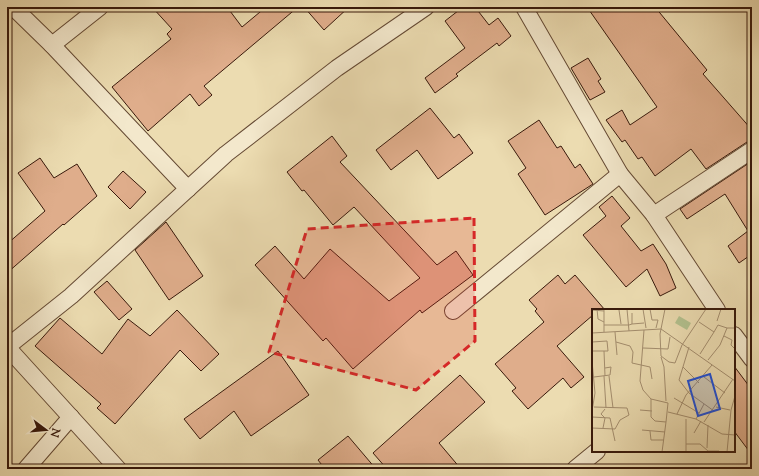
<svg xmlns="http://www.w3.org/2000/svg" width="759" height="476" viewBox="0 0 759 476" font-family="'Sorts Mill Goudy',serif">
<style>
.building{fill:#dfad8b;stroke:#38190b}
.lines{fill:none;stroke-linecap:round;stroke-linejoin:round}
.minor-casing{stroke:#654a34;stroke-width:18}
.minor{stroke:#f3e8cc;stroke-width:16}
.marked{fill:#d62828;fill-opacity:0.2;stroke:#d62828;stroke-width:3;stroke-dasharray:8 5;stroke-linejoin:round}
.inset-road{fill:none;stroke:#a48e6f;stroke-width:1}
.view{fill:#1d4ed8;fill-opacity:0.15;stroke:#1d4ed8;stroke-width:2}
.inset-edge{fill:none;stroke:#38190b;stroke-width:2}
</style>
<rect width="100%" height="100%" fill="#ecdcb1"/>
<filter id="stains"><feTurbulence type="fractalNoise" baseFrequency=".005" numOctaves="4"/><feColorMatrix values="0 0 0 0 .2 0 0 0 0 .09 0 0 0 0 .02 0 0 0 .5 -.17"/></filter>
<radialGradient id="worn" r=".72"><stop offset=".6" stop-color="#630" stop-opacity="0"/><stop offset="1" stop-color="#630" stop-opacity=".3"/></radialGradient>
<!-- building -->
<g class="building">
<polygon points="152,7 227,7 242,27 266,7 298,7 204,86 212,95 199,106 190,94 148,131 112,87 171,39 167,34 172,29"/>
<polygon points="304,7 349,7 324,30"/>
<polygon points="463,7 475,7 489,25 498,18 511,36 499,46 497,43 456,74 458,76 435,93 425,78 465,48 445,21"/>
<polygon points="587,7 655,7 707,70 703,74 752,130 752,141 747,142 706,169 691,149 655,176 642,157 638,159 625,140 622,142 606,120 622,110 630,125 657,107"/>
<polygon points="588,58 601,79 598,81 605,92 590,100 571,68"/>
<polygon points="430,108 454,138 459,134 473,153 438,179 417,150 391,170 376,150"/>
<polygon points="539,120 557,148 561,146 575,168 580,164 593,184 545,215 518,174 526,168 508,141"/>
<polygon points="332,136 347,156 340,162 437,265 456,251 473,275 422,313 420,310 353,369 326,338 323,341 255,265 275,246 304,279 330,249 389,301 420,278 354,207 333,225 304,190 302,191 287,172"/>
<polygon points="40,158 54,178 77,164 97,196 64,225 63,224 7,273 7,244 45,211 18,173"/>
<polygon points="752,161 752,254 739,263 728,246 748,231 725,194 687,219 680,209"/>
<polygon points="123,171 146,192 130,209 108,187"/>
<polygon points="612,196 630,218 621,226 641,251 653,244 666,264 676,288 660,296 647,269 626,287 583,235 606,216 599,207"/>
<polygon points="166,222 203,276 169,300 135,250"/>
<polygon points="558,275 565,284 575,275 605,310 593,310 593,315 557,346 584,377 571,388 563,378 528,409 512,391 516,388 495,364 544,322 535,311 537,309 529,300"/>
<polygon points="107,281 132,309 119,320 94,292"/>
<polygon points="177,310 219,354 201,371 180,350 115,424 97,408 101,404 35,346 60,318 102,354 128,319 150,336"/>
<polygon points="278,351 309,395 251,436 234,411 200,439 184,419"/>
<polygon points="734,366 752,390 752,455 734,431"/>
<polygon points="460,375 485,402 439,443 461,469 387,469 373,453"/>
<polygon points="348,436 376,469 325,469 318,460"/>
</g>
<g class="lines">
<defs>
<g id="minor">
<polyline points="13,7 52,45 188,189"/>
<polyline points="524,7 620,174 654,215 717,310"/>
<polyline points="52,45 100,7"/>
<polyline points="654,215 752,150"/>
<polyline points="453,311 620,174"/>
<polyline points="734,335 752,359"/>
<polyline points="7,347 71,296 226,154 337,68 426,7"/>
<polyline points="7,347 118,469"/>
<polyline points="26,469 71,417"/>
<polyline points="575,469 597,451"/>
</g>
</defs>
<!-- minor casing -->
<use href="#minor" class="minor-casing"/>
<!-- minor -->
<use href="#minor" class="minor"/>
</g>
<!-- marked area -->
<path class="marked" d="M474,218L475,341L416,390L269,352L307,229Z"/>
<!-- overview -->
<g transform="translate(592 309)">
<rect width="143" height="143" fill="#ecdcb1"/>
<path d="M87,7L99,14L95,21L83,14Z" fill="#b3c28f"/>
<path class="inset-road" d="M5,0L6,10L12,13M35,0L37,22M51,0L54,19M58,0L60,11H66L64,19M73,0L68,25L69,47L77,53L83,54L90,36L114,0M0,1L12,2M27,1L29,15M125,12L129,0M107,13L122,23L108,45M40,15L52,14M12,16H37M37,16L40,15V4M52,21L48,72L51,81L59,90V108L63,112L74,113L70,143M12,23V0M23,23L25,46M122,23L126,16L135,19M0,24L69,20L143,72M132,27L140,31L139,36L143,40M0,33L15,32L16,42H0M24,33L38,37L41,43L40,54L58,58L60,70M97,38L87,71L97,84L122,102M51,39L76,40L78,28M12,42L13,67M69,48L72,58L74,92M116,51L128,36L135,19H143M0,52L3,84L0,102M91,58L107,74M12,67L14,99M17,67L21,99M2,68L18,66L19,58L13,59M112,68L133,84M82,89L107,104M59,90L76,94L74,113M124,98L138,101M48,101L60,102M76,103L104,110L130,125L143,126M85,105L94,86L120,56M0,108L18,109L23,132M94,110V143M104,110L112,95M112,113L141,70M0,119L23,120L28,111L37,106L35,99L2,98M11,119L13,109L9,105L13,100M50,121L73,123M58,122L59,131H72M102,124L109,112M94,135H108L116,142H127M115,139L116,116M135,143L139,101L143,87"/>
<path class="view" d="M118,65L128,100L106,107L96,72Z"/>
<rect width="143" height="143" class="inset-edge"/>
</g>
<!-- margin -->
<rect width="759" height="476" fill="none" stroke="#ecdcb1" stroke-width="24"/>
<rect x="8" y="8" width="743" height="460" fill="none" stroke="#38190b" stroke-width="2"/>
<rect x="12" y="12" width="735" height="452" fill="none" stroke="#38190b"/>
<!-- north arrow -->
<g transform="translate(46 430) rotate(106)" stroke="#f3e8cc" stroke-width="3" paint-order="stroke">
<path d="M0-3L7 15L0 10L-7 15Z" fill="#38190b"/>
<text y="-6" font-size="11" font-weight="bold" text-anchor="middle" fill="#38190b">N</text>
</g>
<rect width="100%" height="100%" filter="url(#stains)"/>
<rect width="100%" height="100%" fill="url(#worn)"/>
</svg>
